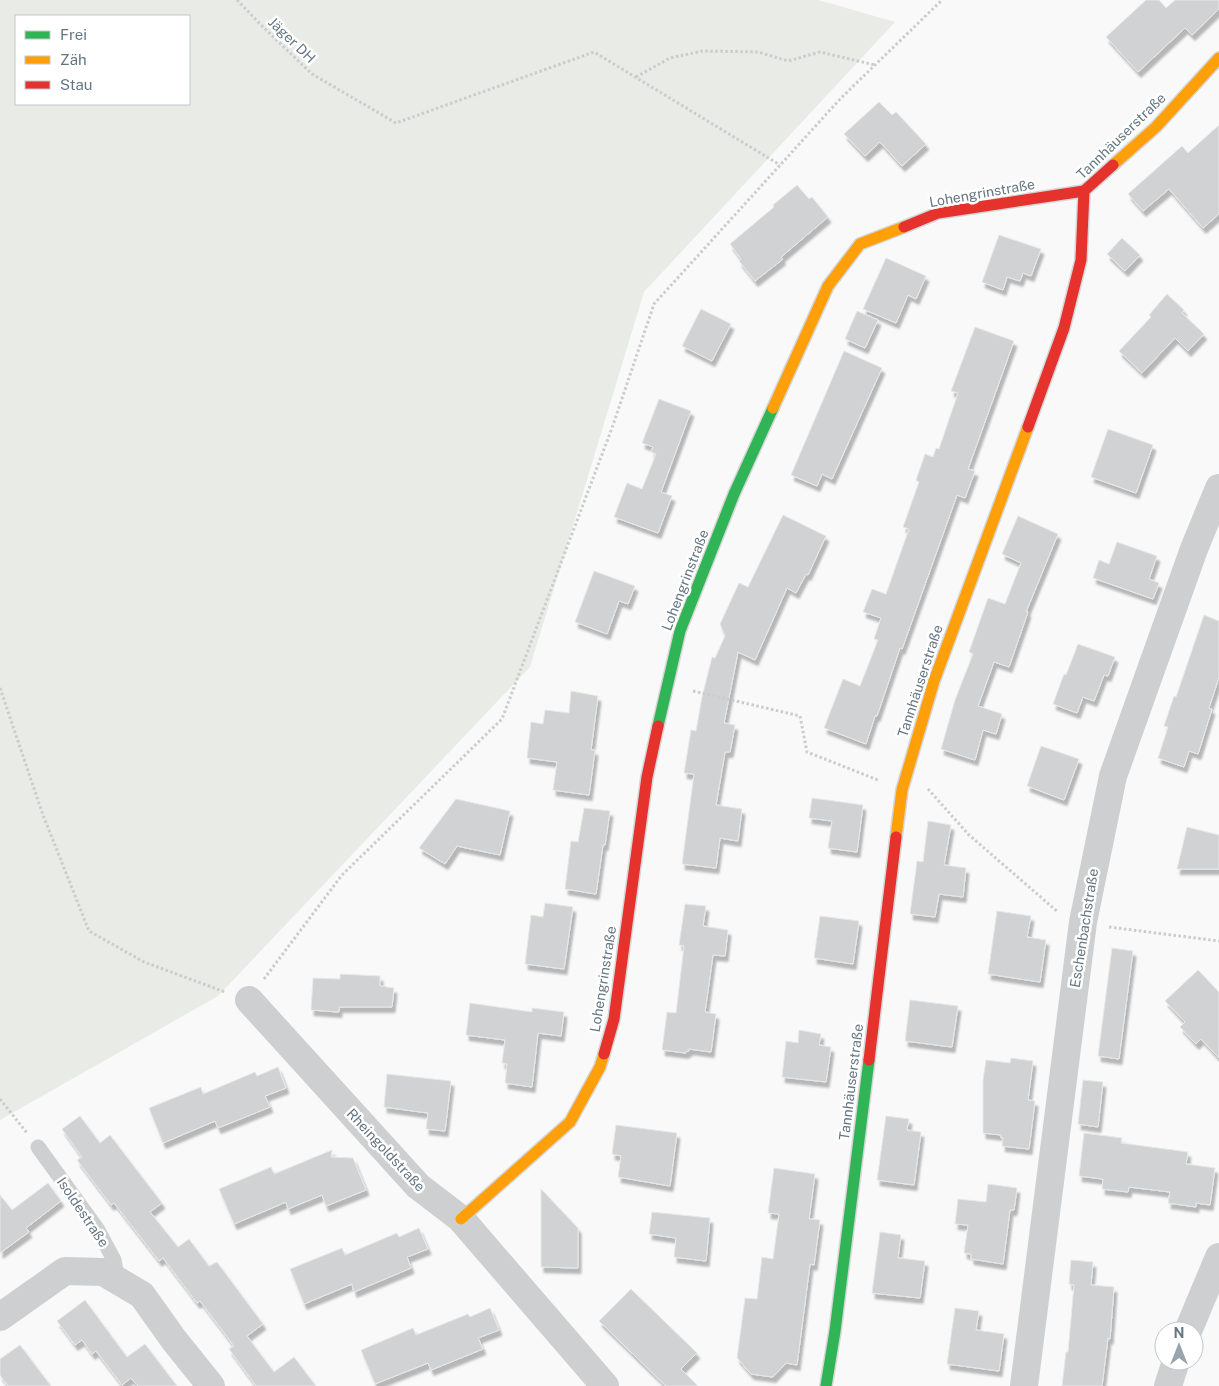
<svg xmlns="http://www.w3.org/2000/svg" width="1219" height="1386" viewBox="0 0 1219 1386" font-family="'Public Sans',sans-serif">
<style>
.green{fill:#e8ebe6;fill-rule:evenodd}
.building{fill:#d0d2d3;stroke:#e8e8e8;filter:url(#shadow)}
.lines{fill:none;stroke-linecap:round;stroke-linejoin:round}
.fast-casing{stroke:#d5d6d7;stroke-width:14}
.slow-casing{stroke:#d5d6d7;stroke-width:14}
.jam-casing{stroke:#d5d6d7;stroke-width:14}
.path{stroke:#cbcccd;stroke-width:3;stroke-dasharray:2.5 2.5;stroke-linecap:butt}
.lane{stroke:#cecfd0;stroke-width:15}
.street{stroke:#cecfd0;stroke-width:28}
.fast{stroke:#30b455;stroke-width:11}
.slow{stroke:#ff9f0a;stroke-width:11}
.jam{stroke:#e5322d;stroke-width:11}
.labels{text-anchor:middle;stroke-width:5;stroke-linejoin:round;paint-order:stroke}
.street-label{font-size:14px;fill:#657683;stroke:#fff}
</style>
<defs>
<filter id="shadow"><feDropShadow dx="3" dy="5.5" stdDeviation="1" flood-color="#0004"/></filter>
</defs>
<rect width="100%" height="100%" fill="#f9f9f9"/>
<!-- green -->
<path class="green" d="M0,0H818L895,22L644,292L530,667L218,996L0,1120ZM16,16H189V104H16Z"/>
<!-- building -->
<g class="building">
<polygon points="1146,0 1159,0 1166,8 1175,0 1219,0 1219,9 1192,35 1185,28 1138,72 1106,37"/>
<polygon points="879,102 892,115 896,112 926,144 902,166 880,142 865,156 844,134"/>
<polygon points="1219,125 1219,214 1203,228 1169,189 1143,211 1128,194 1182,146 1188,153"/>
<polygon points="797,185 809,199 812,197 828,217 781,257 783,259 755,281 739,261 741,259 730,244 774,207 773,205"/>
<polygon points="999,235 1041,249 1031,276 1023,273 1020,281 1007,277 1003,290 982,282"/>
<polygon points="1122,238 1140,255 1125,271 1107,254"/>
<polygon points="886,258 926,276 916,299 908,295 896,323 863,309"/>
<polygon points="1167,294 1184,310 1182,313 1204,334 1188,351 1175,338 1142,373 1119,351 1151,317 1149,315"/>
<polygon points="701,309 731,324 712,361 682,346"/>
<polygon points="857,311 878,320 865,348 845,339"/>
<polygon points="975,327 1014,341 968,469 975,471 965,498 957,495 902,649 900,648 877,716 875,716 866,744 824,728 843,679 860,686 878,640 874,639 881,618 863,612 872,589 886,594 909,529 903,527 919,482 916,480 925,454 933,457 936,448 939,449 958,393 951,391"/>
<polygon points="844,351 882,368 832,479 822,474 817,486 791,475"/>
<polygon points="659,399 691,411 661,492 672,496 658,533 614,517 627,483 642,489 656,454 651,452 653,447 642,443"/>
<polygon points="1108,429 1153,445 1136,493 1091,477"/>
<polygon points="783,515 826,536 808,575 806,574 796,593 787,588 755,660 738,652 724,723 735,725 730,752 725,752 716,805 742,809 738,841 720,838 716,868 682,864 694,774 684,773 691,730 696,731 702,697 712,657 715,658 725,636 720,624 739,583 748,587"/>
<polygon points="1018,516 1058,534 1026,612 1028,612 1009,667 994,662 978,706 1002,714 996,734 983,730 975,760 941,749 955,700 973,654 969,652 988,598 1005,604 1021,563 1002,554"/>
<polygon points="1117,542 1157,556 1149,579 1159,583 1153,599 1093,578 1099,560 1109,564"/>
<polygon points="594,571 635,586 628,604 619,601 607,634 575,622"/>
<polygon points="1204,615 1219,621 1219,677 1209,708 1212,709 1198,754 1189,751 1184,767 1158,758 1168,727 1164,726 1174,696 1176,697"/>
<polygon points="1078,644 1115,657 1108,676 1104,675 1094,701 1083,697 1077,713 1053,704 1064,674 1066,675"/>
<polygon points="571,691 598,696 591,750 595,750 589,795 553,790 557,762 527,758 531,722 543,724 545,710 569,713"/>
<polygon points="1041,746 1079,759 1064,800 1027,786"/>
<polygon points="812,798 863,805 857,852 828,848 832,821 809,818"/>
<polygon points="456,799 510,811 500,855 457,846 445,864 419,848"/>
<polygon points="584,808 610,811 605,845 603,845 596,894 565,889 571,841 578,842"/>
<polygon points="928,821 951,825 944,865 966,868 963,897 939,894 935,917 910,914 917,861 923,862"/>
<polygon points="1187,827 1219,835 1219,869 1177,869"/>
<polygon points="545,903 573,907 564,969 525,964 531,915 543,917"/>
<polygon points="685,904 706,906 703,926 728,930 725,956 713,955 705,1012 716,1014 711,1052 689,1049 689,1051 687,1051 686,1053 662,1050 667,1012 676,1013 684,946 679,945"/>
<polygon points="997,911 1031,916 1027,937 1046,940 1040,982 988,974"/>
<polygon points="820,916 859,921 853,964 814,958"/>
<polygon points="1112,948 1133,951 1119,1059 1098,1056"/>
<polygon points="1198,970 1219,992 1219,1058 1201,1039 1196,1044 1180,1027 1185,1022 1165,1001"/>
<polygon points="340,974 380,976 380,986 394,988 392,1007 339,1007 339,1012 311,1010 313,978 340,979"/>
<polygon points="910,1000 958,1006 952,1047 905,1041"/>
<polygon points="470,1003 532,1012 532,1008 564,1012 561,1036 538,1033 532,1087 505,1083 507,1064 502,1063 505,1040 466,1035"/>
<polygon points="799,1030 821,1034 819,1045 831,1047 826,1082 782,1077 786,1041 798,1043"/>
<polygon points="1011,1058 1033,1061 1028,1100 1035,1101 1029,1149 1002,1146 1003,1138 1001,1138 1001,1135 983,1133 983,1080 986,1060 1010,1063"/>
<polygon points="278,1067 286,1088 265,1096 270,1107 218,1128 215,1121 163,1143 149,1108 201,1087 203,1094 255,1072 257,1076"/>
<polygon points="387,1074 451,1081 445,1131 426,1129 428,1113 384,1107"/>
<polygon points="1083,1080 1103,1082 1098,1127 1078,1124"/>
<polygon points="80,1116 100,1143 110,1135 162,1203 150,1212 178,1247 189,1239 209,1266 217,1262 263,1324 247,1336 274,1372 294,1357 316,1386 256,1386 229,1349 234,1346 200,1301 197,1303 163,1258 164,1257 159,1261 114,1203 111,1205 77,1160 82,1157 62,1129"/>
<polygon points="886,1116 909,1119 907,1130 921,1132 914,1185 877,1180"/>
<polygon points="616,1125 677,1133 670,1186 618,1177 621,1156 612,1154"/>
<polygon points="1084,1133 1122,1138 1121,1143 1188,1152 1186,1164 1215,1168 1210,1205 1196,1203 1196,1207 1168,1203 1170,1192 1129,1187 1128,1192 1102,1189 1103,1179 1079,1176"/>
<polygon points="332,1150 331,1157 353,1158 366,1190 326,1206 322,1195 288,1209 286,1202 234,1224 219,1189 271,1167 274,1174"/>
<polygon points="774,1168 815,1174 809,1219 820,1220 814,1265 810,1264 797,1365 786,1363 773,1377 751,1374 737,1358 745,1298 757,1299 762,1257 773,1259 779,1214 768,1213"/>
<polygon points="48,1183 61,1201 26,1228 29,1232 0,1253 0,1195 12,1210"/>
<polygon points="988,1184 1017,1188 1014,1210 1010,1210 1003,1264 971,1259 971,1254 964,1253 968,1225 955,1224 958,1199 986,1202"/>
<polygon points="541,1189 578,1228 578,1268 541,1267"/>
<polygon points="652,1212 710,1218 706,1261 674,1257 676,1238 649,1234"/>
<polygon points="419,1228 428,1249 407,1257 411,1268 354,1292 352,1284 304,1304 290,1269 342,1248 345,1255 397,1233 399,1237"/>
<polygon points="880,1232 901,1235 898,1258 925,1261 920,1298 872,1293"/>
<polygon points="1071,1260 1093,1262 1091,1285 1114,1287 1110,1339 1108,1338 1102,1386 1062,1386 1066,1352 1068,1352 1074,1285 1069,1284"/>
<polygon points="631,1289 697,1353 681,1369 698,1386 666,1386 599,1321"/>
<polygon points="85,1300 127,1357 145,1344 177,1386 138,1386 131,1378 122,1385 96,1351 92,1354 82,1340 75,1345 57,1321"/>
<polygon points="490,1308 499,1330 478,1338 483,1349 431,1370 428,1363 375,1384 361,1350 413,1328 416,1335 468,1314 470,1317"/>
<polygon points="955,1308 979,1311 976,1330 1004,1334 999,1371 947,1364"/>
<polygon points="20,1345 51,1386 8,1386 0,1375 0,1359"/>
</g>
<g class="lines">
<defs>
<g id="fast">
<polyline points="658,726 680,631 734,494 773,408"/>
<polyline points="826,1386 835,1331 869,1060"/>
</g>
<g id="slow">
<polyline points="1113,165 1156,127 1219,58"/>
<polyline points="773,408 828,286 860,244 904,227"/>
<polyline points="896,837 902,790 934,681 1028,427"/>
<polyline points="461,1219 570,1122 600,1067 604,1054"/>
</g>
<g id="jam">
<polyline points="904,227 938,213 1084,191"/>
<polyline points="1028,427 1064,328 1081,260 1084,191 1113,165"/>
<polyline points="604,1054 614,1019 647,777 658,726"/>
<polyline points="869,1060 896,837"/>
</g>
</defs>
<!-- fast casing -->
<use href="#fast" class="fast-casing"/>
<!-- slow casing -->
<use href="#slow" class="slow-casing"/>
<!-- jam casing -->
<use href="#jam" class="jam-casing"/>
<!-- path -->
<g class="path">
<polyline points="237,0 264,28 312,74 396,123 594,52 780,165"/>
<polyline points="636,77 670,58 703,51 758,52 788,61 820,52 875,65"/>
<polyline points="0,688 43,815 89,931 144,962 225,992"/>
<polyline points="693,691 800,716 807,752 878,780"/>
<polyline points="928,789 969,835 1058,912"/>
<polyline points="1109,927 1219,941"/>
<polyline points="264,979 342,875 502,719 612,428 654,304 841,98 942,0"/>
<polyline points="0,1099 27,1133"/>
</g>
<!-- lane -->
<polyline class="lane" points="38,1147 98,1230 114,1260 118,1281"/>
<!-- street -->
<g class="street">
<polyline points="249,1000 418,1186 461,1219 605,1386"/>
<polyline points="0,1317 65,1271 103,1272 142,1295 174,1340 211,1386"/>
<polyline points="1188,1331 1219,1257"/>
<polyline points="1024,1386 1083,922 1113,776 1194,549 1219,488"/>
<polyline points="1168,1386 1176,1361"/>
</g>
<!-- fast -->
<use href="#fast" class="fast"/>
<!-- slow -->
<use href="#slow" class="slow"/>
<!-- jam -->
<use href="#jam" class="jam"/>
</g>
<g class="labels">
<!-- street labels -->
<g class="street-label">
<text transform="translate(292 40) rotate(44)" y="5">Jäger DH</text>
<text transform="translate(1121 136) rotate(-44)" y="5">Tannhäuserstraße</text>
<text transform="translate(982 193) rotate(-10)" y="5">Lohengrinstraße</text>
<text transform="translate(685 580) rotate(-69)" y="5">Lohengrinstraße</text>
<text transform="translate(920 681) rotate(-72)" y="5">Tannhäuserstraße</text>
<text transform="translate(1084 928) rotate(-81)" y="5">Eschenbachstraße</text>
<text transform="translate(603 979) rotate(-81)" y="5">Lohengrinstraße</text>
<text transform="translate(851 1082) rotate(-83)" y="5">Tannhäuserstraße</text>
<text transform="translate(386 1150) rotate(47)" y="5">Rheingoldstraße</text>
<text transform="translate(83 1212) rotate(56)" y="5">Isoldestraße</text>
</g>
</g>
<!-- legend -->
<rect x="15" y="15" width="175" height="90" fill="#ffffff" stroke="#c1c8cd"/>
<rect x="25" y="31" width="25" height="8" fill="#30b455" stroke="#c1c8cd"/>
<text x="60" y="40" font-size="15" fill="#657683">Frei</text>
<rect x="25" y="56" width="25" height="8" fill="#ff9f0a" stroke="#c1c8cd"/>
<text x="60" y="65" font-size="15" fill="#657683">Zäh</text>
<rect x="25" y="81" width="25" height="8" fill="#e5322d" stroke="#c1c8cd"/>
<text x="60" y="90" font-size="15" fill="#657683">Stau</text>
<!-- north arrow -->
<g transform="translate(1179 1346)"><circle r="24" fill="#ffffff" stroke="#c1c8cd"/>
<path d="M0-4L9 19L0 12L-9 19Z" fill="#99a4ac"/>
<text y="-8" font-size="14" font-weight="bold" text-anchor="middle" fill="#657683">N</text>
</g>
</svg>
